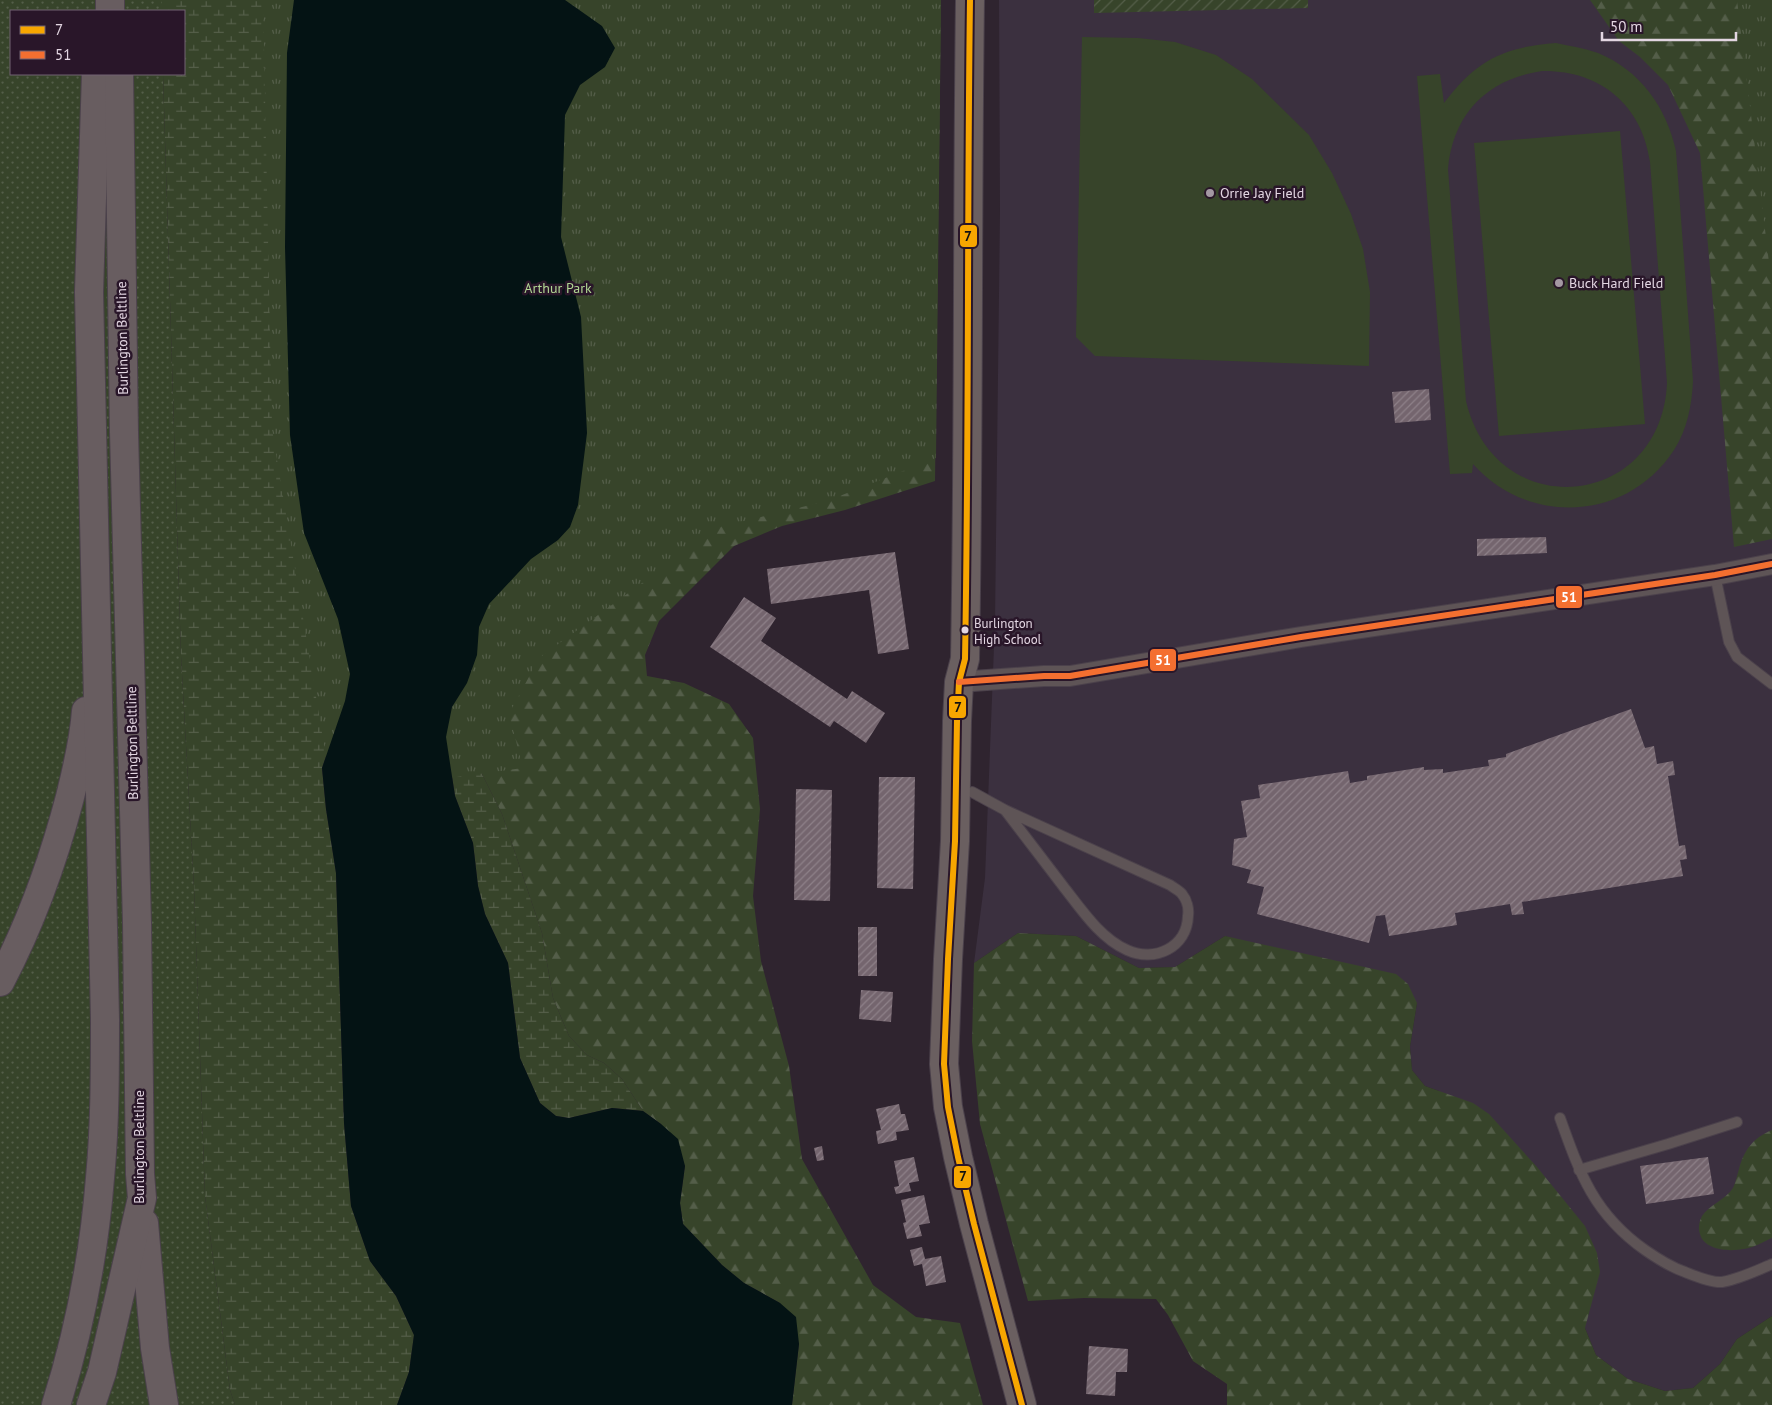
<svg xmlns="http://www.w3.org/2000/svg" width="1772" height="1405" viewBox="0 0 1772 1405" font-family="'PT Sans',sans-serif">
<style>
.education{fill:#3b303f}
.grass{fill:url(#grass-dots)}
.forest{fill:url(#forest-firs)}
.wetland{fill:url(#wetland-marsh)}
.park{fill:url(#park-tufts)}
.garden{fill:url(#garden-furrows)}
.pitch{fill:#37442a;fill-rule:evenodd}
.water{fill:#041314}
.building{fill:url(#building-hatch)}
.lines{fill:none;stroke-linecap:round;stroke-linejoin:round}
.service-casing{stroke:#4b414b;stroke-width:12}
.minor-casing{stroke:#4b414b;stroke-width:22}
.secondary-casing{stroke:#4b414b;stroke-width:30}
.primary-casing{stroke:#4b414b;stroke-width:30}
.service{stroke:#5e5456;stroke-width:10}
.minor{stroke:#5e5456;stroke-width:20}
.secondary{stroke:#6a5f60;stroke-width:28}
.primary{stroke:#685d60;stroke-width:28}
.bus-1-casing{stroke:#291629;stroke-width:10}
.bus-2-casing{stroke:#291629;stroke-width:10}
.bus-1{stroke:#f7a600;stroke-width:6}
.bus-2{stroke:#f46f30;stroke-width:6}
.poi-dot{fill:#a498a3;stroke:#291629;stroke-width:2}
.bus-dot{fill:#e3d6e2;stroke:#291629;stroke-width:2}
.labels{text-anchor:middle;stroke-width:5;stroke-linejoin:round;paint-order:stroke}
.bus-label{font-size:13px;fill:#e3d6e2;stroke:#291629;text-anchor:start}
.poi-label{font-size:14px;fill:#e3d6e2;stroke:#291629;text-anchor:start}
.park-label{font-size:14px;fill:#b1d693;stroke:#291629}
.street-label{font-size:14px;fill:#e3d6e2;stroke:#291629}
.line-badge{stroke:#291629;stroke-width:2}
.badge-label{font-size:14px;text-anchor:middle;font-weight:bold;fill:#fff}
.pale-badge-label{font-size:14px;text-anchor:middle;font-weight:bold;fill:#111}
</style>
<defs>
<pattern id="grass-dots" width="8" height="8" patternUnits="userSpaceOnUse" patternTransform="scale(1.25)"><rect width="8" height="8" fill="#37442a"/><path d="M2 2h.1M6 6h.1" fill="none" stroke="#545e49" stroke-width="1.8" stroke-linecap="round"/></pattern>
<pattern id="forest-firs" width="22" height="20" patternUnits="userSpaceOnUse" patternTransform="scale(1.25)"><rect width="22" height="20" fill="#37442a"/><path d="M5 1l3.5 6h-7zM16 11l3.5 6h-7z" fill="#545e49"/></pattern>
<pattern id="wetland-marsh" width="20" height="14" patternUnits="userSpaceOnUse" patternTransform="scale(1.25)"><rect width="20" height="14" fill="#37442a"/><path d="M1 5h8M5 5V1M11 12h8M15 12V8" fill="none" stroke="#545e49"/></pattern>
<pattern id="park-tufts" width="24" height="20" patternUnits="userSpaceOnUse" patternTransform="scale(1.25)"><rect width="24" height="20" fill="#37442a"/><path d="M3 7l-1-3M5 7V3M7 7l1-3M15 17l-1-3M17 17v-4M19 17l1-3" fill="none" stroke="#545e49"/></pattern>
<pattern id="garden-furrows" width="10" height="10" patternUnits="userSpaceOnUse" patternTransform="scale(1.25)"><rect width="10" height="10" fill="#37442a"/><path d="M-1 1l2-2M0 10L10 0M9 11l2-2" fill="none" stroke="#545e49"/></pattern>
<pattern id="building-hatch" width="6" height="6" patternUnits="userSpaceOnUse" patternTransform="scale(1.25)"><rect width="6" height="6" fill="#74656e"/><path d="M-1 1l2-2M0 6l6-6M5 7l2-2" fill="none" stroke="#8e8189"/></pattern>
</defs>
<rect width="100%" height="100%" fill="#2f242f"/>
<!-- education -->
<polygon class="education" points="999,0 1737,0 1772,287 1772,1316 1737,1339 1720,1364 1693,1388 1665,1391 1628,1379 1596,1355 1585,1328 1439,1091 1425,1086 1412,1070 1410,1047 1417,1003 1225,936 1175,967 1139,968 1076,936 1018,933 974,963 985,878 995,621 1000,211"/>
<!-- grass -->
<polygon class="grass" points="0,0 162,0 162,11 11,11 11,74 163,74 181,656 194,887 205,1196 230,1390 235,1405 0,1405"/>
<!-- forest -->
<g class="forest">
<polygon points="941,0 935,481 845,510 782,526 734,546 659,621 645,655 647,676 684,683 729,704 753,738 760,809 753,896 761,961 789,1066 802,1159 873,1285 916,1317 960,1323 983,1405 792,1405 799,1344 780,1303 744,1283 722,1265 683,1224 680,1203 685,1166 661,1124 643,1111 622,1079 604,1063 587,1055 569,1036 553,998 542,933 502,814 481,772 510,629"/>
<polygon points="1590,0 1772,0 1772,539 1734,547 1700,153 1668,85 1640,57 1619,41"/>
<polygon points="1018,933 1076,936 1139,968 1175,967 1225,936 1396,974 1408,984 1417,1003 1410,1047 1412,1070 1425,1086 1473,1103 1489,1114 1537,1167 1585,1226 1597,1253 1600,1272 1585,1328 1596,1355 1628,1379 1665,1391 1693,1388 1720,1364 1737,1339 1772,1316 1772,1405 1227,1405 1227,1384 1193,1361 1168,1315 1156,1299 1084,1298 1028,1301 980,1124 972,1041 974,963"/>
<path d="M1772,1130V1238C1763,1242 1753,1248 1743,1249C1729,1252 1704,1250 1700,1234C1698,1228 1699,1222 1702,1216C1709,1205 1725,1200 1733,1188C1736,1182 1737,1175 1739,1169C1744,1150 1753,1138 1772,1130Z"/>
</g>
<!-- wetland -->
<g class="wetland">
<polygon points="162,0 294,0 345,701 322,768 326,809 336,873 344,1123 351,1206 370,1261 396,1296 414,1335 409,1372 397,1405 235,1405 230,1390 205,1196 194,887 181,656 163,74 184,74 184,11 162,11"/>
<polygon points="446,737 481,772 502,814 542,933 553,998 569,1036 587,1055 604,1063 622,1079 643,1111 612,1108 569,1118 556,1116 540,1103 520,1058 508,963 485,914 478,886 473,843 455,796"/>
</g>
<!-- park -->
<g class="park">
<polygon points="263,0 941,0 936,458 827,501 719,527 539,658 509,714 523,768 332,794 272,429"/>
<polygon points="1737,0 1772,0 1772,287"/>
</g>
<!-- garden -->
<polygon class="garden" points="1094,0 1308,0 1308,8 1094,13"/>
<!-- pitch -->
<g class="pitch">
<polygon points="1082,37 1138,38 1175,42 1216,55 1252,79 1309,135 1332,173 1351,214 1363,249 1370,292 1369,366 1095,356 1076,337"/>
<path d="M1556,43C1570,46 1584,48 1598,53C1640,70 1667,108 1676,151L1693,381C1692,405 1687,430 1674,450C1627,522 1528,526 1473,464L1472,473L1450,474L1417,76L1440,74L1444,103C1476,60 1504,47 1556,43ZM1542,71C1600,70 1642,105 1650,162L1667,383C1661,511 1495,525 1466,401L1448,169C1453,113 1488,79 1542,71Z"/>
<polygon points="1620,131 1645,424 1499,436 1474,143"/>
</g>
<!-- water -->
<polygon class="water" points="294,0 565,0 602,26 615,48 605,67 580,85 565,115 561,237 581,317 587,433 578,505 570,527 558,540 531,559 489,604 479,627 477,655 467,683 452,707 446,737 455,796 473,843 478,886 485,914 508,963 520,1058 540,1103 556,1116 569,1118 612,1108 643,1111 661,1124 678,1139 685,1166 680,1203 683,1224 722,1265 744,1283 780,1303 796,1317 799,1344 792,1405 397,1405 409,1372 414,1335 396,1296 370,1261 351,1206 344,1123 336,873 326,809 322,768 345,701 350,674 338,619 304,533 290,435 285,247 287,53"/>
<!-- building -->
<g class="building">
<polygon points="1429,389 1431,420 1395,423 1392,392"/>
<polygon points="1546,537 1547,553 1477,556 1477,539"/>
<polygon points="895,552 909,649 878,654 869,590 771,604 767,569"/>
<polygon points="744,597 776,618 761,641 847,699 852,691 885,713 866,743 834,721 830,727 710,647"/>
<polygon points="1631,709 1645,748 1654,746 1657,764 1673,761 1675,775 1668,776 1679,846 1685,845 1687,859 1680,860 1683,876 1522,902 1524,914 1512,915 1510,904 1455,913 1457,925 1389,936 1385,915 1376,916 1369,943 1257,914 1264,887 1247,883 1251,870 1232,865 1234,839 1247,837 1241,801 1260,798 1258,785 1348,771 1350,783 1367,780 1367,776 1424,767 1424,770 1443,769 1443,773 1489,766 1488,760 1506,757 1506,754"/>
<polygon points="879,777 915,777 913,889 877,888"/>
<polygon points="796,789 832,790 830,901 794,900"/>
<rect x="858" y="927" width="19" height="49"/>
<polygon points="861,990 893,992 891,1022 859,1019"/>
<polygon points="899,1104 901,1114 905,1114 909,1130 896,1132 897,1140 878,1144 876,1131 881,1130 876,1109"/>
<polygon points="822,1146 824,1160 817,1161 814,1148"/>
<polygon points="914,1157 919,1181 909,1183 911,1191 896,1194 894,1187 899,1186 894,1161"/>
<polygon points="1708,1157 1714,1194 1646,1204 1640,1166"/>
<polygon points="924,1195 930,1223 919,1225 922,1236 907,1239 903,1223 906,1222 901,1200"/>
<polygon points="922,1247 925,1259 941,1256 946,1282 926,1286 922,1264 914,1266 910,1250"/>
<polygon points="1089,1346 1128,1349 1127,1372 1116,1372 1115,1396 1086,1394"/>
</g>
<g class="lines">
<defs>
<g id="service">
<polyline points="1715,575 1729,642 1737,657 1772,684"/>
<path d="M972,792L1005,810L1170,885C1174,888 1180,891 1182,894C1187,900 1189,909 1188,916C1187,947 1155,963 1127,950C1100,938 1081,909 1063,886C1044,861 1024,835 1005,810"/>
<path d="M1560,1118C1580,1174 1594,1214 1645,1250C1658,1259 1670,1267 1685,1272C1695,1276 1711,1283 1722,1282C1739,1279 1756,1271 1772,1264"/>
<polyline points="1579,1170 1668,1144 1737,1122"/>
</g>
<polyline id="minor" points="959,682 1044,676 1070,676 1301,637 1715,575 1772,564"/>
<path id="secondary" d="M970,0C967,220 969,440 965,659L959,682L957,721L955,841L948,959L944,1064L948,1107L958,1157L974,1224L1022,1405"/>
<g id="primary">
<polyline points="110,11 110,0"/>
<path d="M0,982C31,923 53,862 70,797C77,769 84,740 86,711"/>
<polyline points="144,1223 155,1348 164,1405"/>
<path d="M56,1405C79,1332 94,1254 100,1178C105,1125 105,1072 105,1019L89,292L96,74"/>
<polyline points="91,1405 102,1372 142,1198 140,1174 137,923 124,432 119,74"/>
</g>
</defs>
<!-- service casing -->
<use href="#service" class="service-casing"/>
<!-- minor casing -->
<use href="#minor" class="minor-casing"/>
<!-- secondary casing -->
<use href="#secondary" class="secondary-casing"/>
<!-- primary casing -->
<use href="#primary" class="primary-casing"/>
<!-- service -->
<use href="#service" class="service"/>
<!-- minor -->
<use href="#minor" class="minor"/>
<!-- secondary -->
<use href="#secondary" class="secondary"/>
<!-- primary -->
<use href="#primary" class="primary"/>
<defs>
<path id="bus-1" d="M970,0C967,220 969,440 965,659L959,682L957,721L955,841L948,959L944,1064L948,1107L958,1157L974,1224L1022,1405"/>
<polyline id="bus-2" points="959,682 1044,676 1070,676 1301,637 1715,575 1772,564"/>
</defs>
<!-- bus-1 casing -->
<use href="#bus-1" class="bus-1-casing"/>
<!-- bus-2 casing -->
<use href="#bus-2" class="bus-2-casing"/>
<!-- bus-1 -->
<use href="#bus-1" class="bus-1"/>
<!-- bus-2 -->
<use href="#bus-2" class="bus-2"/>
</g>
<!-- markers -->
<g class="poi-dot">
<circle cx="1210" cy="193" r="5"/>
<circle cx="1559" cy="283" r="5"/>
</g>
<circle class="bus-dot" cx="965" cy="630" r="4.5"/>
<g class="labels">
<!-- bus labels -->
<g class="bus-label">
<text x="974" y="628">Burlington<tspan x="974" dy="16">High School</tspan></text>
</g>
<!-- poi labels -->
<g class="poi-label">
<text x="1220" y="198">Orrie Jay Field</text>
<text x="1569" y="288">Buck Hard Field</text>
</g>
<!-- park labels -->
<g class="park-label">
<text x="558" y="293">Arthur Park</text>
</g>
<!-- street labels -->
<g class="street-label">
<text transform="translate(122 338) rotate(-91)" y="5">Burlington Beltline</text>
<text transform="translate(132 743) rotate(-91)" y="5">Burlington Beltline</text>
<text transform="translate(139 1147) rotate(-90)" y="5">Burlington Beltline</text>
</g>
</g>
<g class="line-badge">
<rect x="959" y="224" width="19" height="24" rx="5" fill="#f7a600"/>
<rect x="1555" y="585" width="28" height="24" rx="5" fill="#f46f30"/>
<rect x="1149" y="648" width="28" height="24" rx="5" fill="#f46f30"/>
<rect x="948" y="695" width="19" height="24" rx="5" fill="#f7a600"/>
<rect x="953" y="1165" width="19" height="24" rx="5" fill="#f7a600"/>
</g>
<g class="badge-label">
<text x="1569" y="602">51</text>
<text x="1163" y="665">51</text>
</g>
<g class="pale-badge-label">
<text x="968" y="241">7</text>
<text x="958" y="712">7</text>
<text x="963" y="1181">7</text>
</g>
<!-- legend -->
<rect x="10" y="10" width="175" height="65" fill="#291629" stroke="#736373"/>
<rect x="20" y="26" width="25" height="8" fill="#f7a600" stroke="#736373"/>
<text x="55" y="35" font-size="15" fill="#e3d6e2">7</text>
<rect x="20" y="51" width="25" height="8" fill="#f46f30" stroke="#736373"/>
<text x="55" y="60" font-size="15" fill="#e3d6e2">51</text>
<!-- scale -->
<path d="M1602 32v8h134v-8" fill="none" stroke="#e3d6e2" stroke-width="2.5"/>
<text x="1610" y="32" font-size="15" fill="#e3d6e2" stroke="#291629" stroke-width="4" paint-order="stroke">50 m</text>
</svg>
